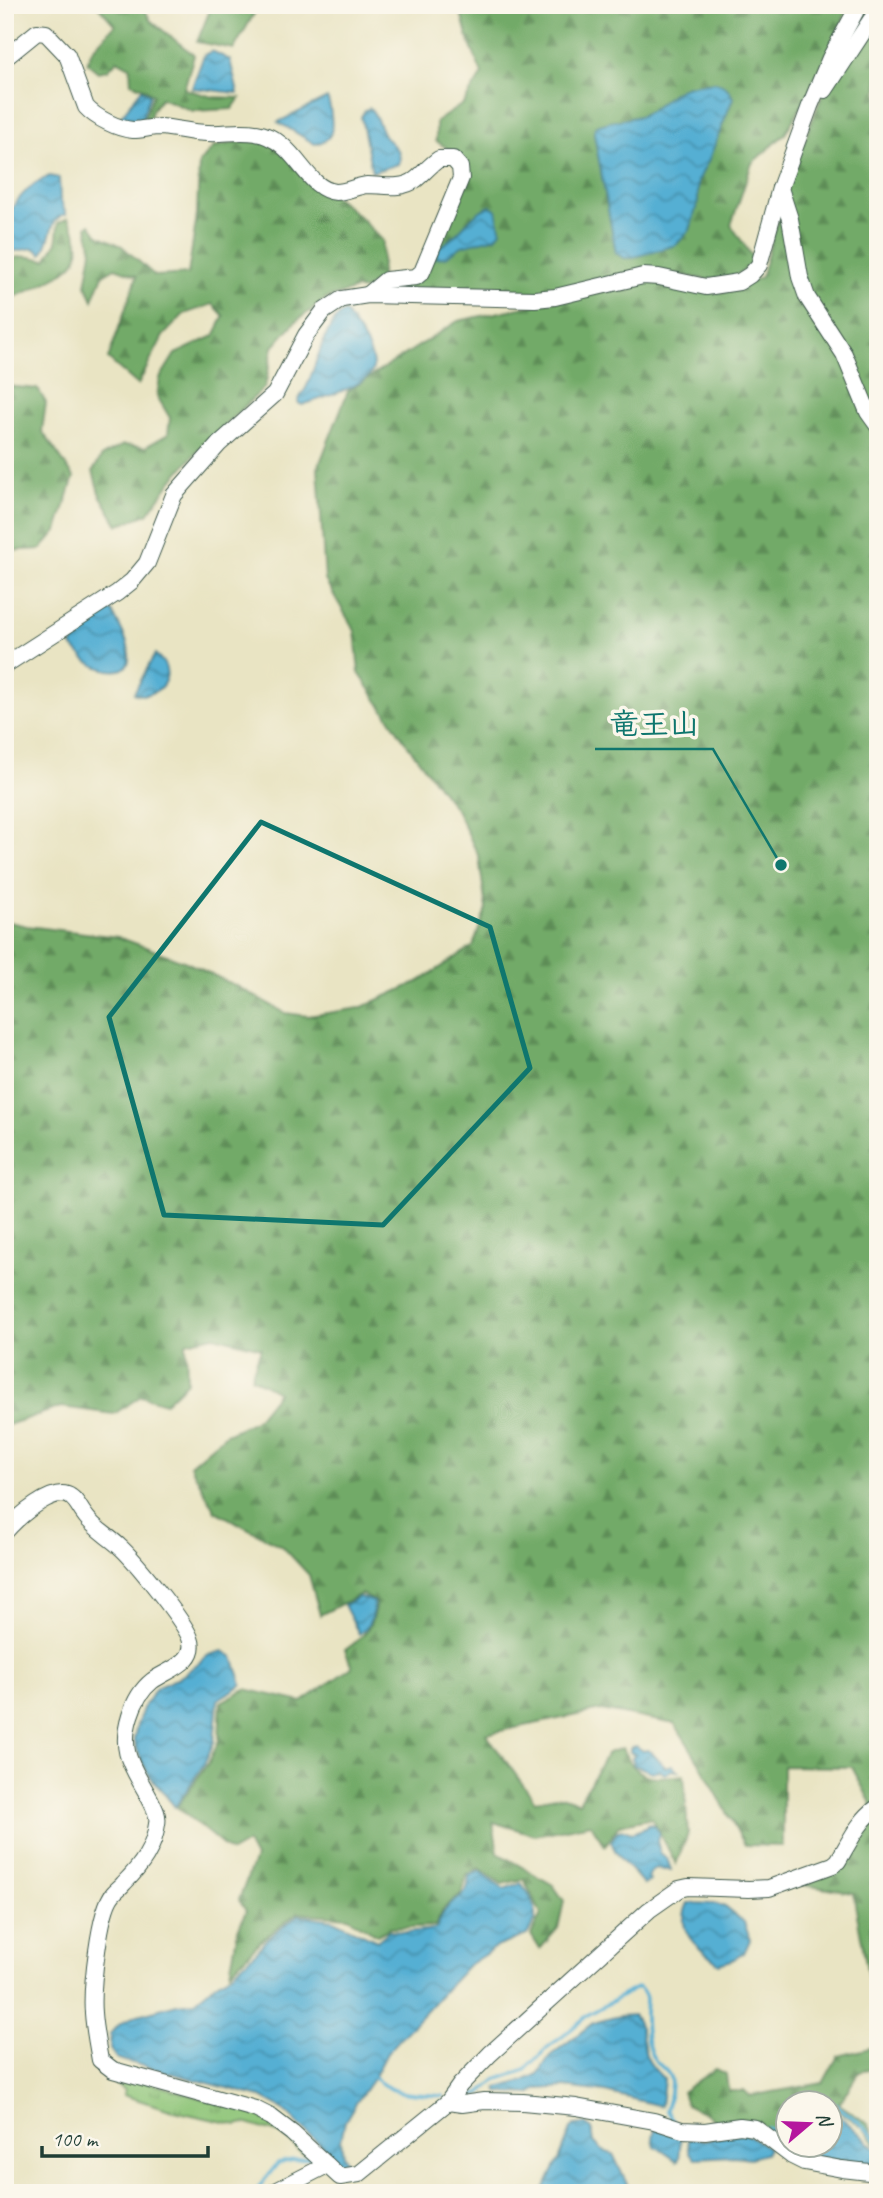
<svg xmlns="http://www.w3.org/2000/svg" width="883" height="2198" viewBox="0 0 883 2198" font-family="Caveat,'Klee One',sans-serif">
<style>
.grass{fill:url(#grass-tufts);stroke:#568156;stroke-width:2}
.forest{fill:url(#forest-firs);stroke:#48744e;stroke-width:2}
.water{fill:url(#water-waves);stroke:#3a7684;stroke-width:2}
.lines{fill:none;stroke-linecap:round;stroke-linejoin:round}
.stream{stroke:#55afd3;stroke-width:3.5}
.minor-casing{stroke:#3d5649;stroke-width:18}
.minor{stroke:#fff;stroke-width:16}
.marked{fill:none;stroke:#0f766e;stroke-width:5;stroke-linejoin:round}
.leader{fill:none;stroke:#0f766e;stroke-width:2.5}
.callout-dot{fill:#0f766e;stroke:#fbf7ec;stroke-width:2.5}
.callout-label{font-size:30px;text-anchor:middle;font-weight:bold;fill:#0f766e;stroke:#fbf7ec;stroke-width:7;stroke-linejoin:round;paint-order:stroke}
</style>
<defs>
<pattern id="grass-tufts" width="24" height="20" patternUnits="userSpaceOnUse" patternTransform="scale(1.75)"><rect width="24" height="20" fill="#8ec578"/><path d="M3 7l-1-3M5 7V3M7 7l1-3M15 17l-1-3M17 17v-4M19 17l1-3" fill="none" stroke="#73a163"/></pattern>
<pattern id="forest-firs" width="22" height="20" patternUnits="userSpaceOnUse" patternTransform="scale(1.75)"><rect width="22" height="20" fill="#72aa68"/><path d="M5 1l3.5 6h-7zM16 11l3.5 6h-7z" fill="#5d8c56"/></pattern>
<pattern id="water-waves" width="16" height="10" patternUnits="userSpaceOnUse" patternTransform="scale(1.75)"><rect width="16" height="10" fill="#55afd3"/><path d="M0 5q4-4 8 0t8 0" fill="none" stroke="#4690ac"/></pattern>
</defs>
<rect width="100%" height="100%" fill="#fbf7ec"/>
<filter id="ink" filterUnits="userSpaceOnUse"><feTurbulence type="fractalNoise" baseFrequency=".0143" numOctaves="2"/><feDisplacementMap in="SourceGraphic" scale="14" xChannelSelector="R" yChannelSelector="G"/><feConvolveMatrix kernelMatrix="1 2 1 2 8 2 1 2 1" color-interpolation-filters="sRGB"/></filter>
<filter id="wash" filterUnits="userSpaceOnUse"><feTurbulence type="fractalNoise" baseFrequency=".00686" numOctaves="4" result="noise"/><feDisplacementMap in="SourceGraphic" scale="28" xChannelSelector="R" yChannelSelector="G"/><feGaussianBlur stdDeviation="1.57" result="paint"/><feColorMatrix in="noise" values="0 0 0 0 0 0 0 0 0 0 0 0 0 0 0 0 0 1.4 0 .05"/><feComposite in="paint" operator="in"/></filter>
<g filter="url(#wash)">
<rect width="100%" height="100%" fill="#e9e4c3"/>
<!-- grass -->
<polygon class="grass" points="99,2068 248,2112 271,2122 307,2153 302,2153 281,2134 244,2123 237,2125 170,2110 123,2095 124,2090 107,2078"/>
<!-- forest -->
<g class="forest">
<polygon points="97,5 143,5 150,20 194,55 184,89 213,97 240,98 232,109 193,111 161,98 152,110 148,125 142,124 153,95 144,88 131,83 130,67 117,60 108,70 98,72 87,63 92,50 115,25"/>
<polygon points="212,5 253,5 255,12 234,49 197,42"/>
<polygon points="459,5 850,5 810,91 785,134 752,163 731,225 755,261 737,275 709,280 647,269 544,294 434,292 433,289 416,292 379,291 385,285 416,280 464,180 453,152 436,141 436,122 464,103 482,74 468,39"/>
<path d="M867,5H878V1911L870,1926L878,1984V2029L853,1893L803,1885L840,1864L874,1809L852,1767L783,1766V1846L745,1845L702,1767L675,1724L601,1710L486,1734L535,1801L561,1796L579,1802L607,1753L622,1748C637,1781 652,1778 684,1775L688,1834L676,1864L652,1818L619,1825L605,1846L591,1824L535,1835L493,1822L498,1853L553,1885L564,1901L558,1928L540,1949L531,1935L541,1914L524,1879L502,1884L479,1868L467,1875L462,1893L443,1909L435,1926L390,1928L377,1935L348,1917L297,1913L262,1940L230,1972L238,1930L246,1911L239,1900L255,1858L247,1843L231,1852L177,1807L210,1760L219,1740L221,1702L245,1689L302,1702L352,1667L345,1650C366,1636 372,1627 376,1602L361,1594L320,1615L309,1575L283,1547L215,1511L190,1465L226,1434L255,1421L278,1392L251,1377L261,1348L214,1336L186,1342L187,1382L165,1403L141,1396L114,1414L61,1407L5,1426V921L27,926L118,937L186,962L238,987L285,1013L308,1016L360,1008L420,981L473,946L486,909L479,857L457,811L406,743L359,673L355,631L325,580L318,468L348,391L458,321L646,281L724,292L761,277L787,189L810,126L837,59Z"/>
<polygon points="261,140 274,146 360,217 383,241 381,277 365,290 356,289 328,298 295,322 273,347 265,387 196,453 172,480 148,514 118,525 99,493 93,471 102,456 123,445 145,447 168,434 170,418 157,396 160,378 175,354 214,336 224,316 213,304 184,314 163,336 138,385 108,359 137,276 115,268 103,275 93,300 86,285 92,251 87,227 90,224 98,235 122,246 155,276 188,274 197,215 199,163 214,147 241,141"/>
<path d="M68,218C76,230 84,251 73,264C58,280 25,292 5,301V265C17,252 31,257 46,260L57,242L58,223Z"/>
<polygon points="5,386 38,389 46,403 42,431 74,477 57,531 41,549 5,551"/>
<polygon points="878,2046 878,2068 859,2072 839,2104 868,2124 874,2135 878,2135 878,2145 874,2142 863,2127 839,2111 831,2112 830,2104 788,2104 788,2130 778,2137 717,2123 705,2113 686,2104 682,2092 715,2069 726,2074 728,2091 745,2091 750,2096 823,2083 838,2056"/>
</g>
<!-- water -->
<g class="water">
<polygon points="212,51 230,60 238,93 192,88 204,55"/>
<path d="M715,82C725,85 729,89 733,98L709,159L698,181V201L690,230L676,245L631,258H624L616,253L594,134L595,127C613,118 626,121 642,115C656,109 665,97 678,90C688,84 703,84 715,82Z"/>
<polygon points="142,89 150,95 139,126 124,124 121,116"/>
<path d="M327,98C330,104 330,108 331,115C333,130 333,141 315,144L278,122Z"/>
<path d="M370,108C377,116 379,126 384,135C391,146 403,149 399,164L372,172L361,117L365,110Z"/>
<path d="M50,176L59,178L60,199L66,214C48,218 53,239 42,254L34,248L9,252L5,255C5,246 3,235 5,226C10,204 30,183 50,176Z"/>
<path d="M490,206L496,209C498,217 498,223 501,231L496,237L462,246L446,257L435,258L439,247C459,238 468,214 490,206Z"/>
<path d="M345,312C355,327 373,348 373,367C374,384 316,400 302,405L298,403C299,397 303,393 306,388C315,370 326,319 345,312Z"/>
<path d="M106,611H112C118,624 128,639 129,653C132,680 100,670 87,661C81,656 76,650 71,645C81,631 90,621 106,611Z"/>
<path d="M155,654C183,676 154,702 134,693Z"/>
<path d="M359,1597L374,1602C372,1615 371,1626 359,1634L344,1605Z"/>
<path d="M223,1651L233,1657L242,1684C235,1691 226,1693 218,1700L214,1742L204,1764L175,1807L149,1775L138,1752L134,1739L137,1725L144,1706L156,1688L182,1676L209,1655Z"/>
<polygon points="636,1746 643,1751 647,1750 652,1753 665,1767 672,1765 678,1771 672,1770 665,1774 659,1770 652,1772 634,1765 632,1757 635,1754 630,1752 630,1748"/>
<path d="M653,1824L659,1833L657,1840L660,1853L667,1858L671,1870H663L657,1868L652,1870L648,1877L650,1881L644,1885C633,1870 617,1860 611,1841L618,1831L624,1830L632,1833L645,1828L647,1825Z"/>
<path d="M480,1871L504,1889L521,1883L529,1894L535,1908V1921L527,1935L498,1946L467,1966L387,2053L375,2076L354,2106L345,2121L341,2140L343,2156L352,2170L347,2171L283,2109L261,2097L125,2061L116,2058L110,2049L111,2034L120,2024L135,2016L177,2004L194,2002L218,1982L232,1974L256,1952L266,1940L298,1915L333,1920L377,1941L389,1931L407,1932L436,1929C439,1922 442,1913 447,1908C460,1895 468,1898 469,1876Z"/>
<path d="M688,1903L716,1904L725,1907L744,1922L750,1940L744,1953L732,1960L719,1964C698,1948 674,1932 688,1903Z"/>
<path d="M633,2015C643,2027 642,2041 646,2055C650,2066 657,2072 664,2079L661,2106L605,2092L565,2087L539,2089L530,2094L498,2092L497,2088L523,2081L538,2074L550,2056L593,2023L619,2016Z"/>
<polygon points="831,2116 842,2118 878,2151 878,2167 812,2157 783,2145 784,2137 788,2139 788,2146 830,2146"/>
<polygon points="585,2124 592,2129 594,2142 603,2151 613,2154 631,2193 542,2193 559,2160 571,2129 575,2125"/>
<polygon points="655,2129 681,2137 679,2159 677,2161 655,2146 653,2138"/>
<path d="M741,2133L752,2137L768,2148L765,2154L750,2158L734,2156L695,2158C688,2153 688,2146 689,2138L706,2140Z"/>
</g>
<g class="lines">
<!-- stream -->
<g class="stream">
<path d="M373,2077C395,2097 414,2093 443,2096"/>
<path d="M463,2096L481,2093L496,2080L525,2070L549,2046L562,2037L589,2014L638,1987C651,1997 644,2004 645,2017C645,2029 647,2050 655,2060C659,2066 667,2069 670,2077C673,2086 668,2101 666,2110L673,2120"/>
<polyline points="830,2107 836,2105 860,2123 878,2141"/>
<polyline points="767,2128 771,2130 788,2125"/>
<polyline points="254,2193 278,2163 310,2157"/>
</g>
</g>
</g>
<g filter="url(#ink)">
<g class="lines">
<defs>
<g id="minor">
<path d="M5,58L37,32L46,33L67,55L86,107C96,118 118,129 133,130C142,130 151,127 160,127C176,128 192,133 208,133C224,134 240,130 256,133C296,139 305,190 336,192C346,192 357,186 367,185C383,185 401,190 415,180C423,174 430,165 439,159H453L460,167L461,178L422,272L416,277L386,280L368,295"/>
<polyline points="825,90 871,20 878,14"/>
<polyline points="780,188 790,219 800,277 807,297 844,354 868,412 878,426"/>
<polyline points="5,665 117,593 132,581 147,563 174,495 219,444 275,394 306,335 324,311 342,299 368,295 535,299 555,297 643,276 659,277 706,287 739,282 750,275 759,265 780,188 810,106 830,58 859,5"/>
<path d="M5,1532C16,1519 54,1484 71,1497C77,1501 80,1509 84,1514C93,1528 107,1535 119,1546C134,1559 184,1621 190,1638C199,1662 167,1670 152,1681C142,1689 134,1703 130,1716C118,1754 134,1768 150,1799C154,1807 159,1815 157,1824C154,1849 141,1866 124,1883C121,1887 116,1890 113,1894C99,1910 91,1990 93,2013C94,2028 97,2044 100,2060L113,2070L255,2109L271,2117L292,2133L340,2177L359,2174L448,2102L460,2085L490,2054L649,1910L679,1889L688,1887L749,1889L769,1888L833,1865L838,1861C850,1841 859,1820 878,1807"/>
<polyline points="448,2102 462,2104 484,2101 523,2102 576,2107 654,2121 682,2130 705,2131 740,2126 755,2128 792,2156 804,2162 842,2169 878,2173"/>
<polyline points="272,2193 327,2165"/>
</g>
</defs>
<!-- minor casing -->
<use href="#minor" class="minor-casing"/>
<!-- minor -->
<use href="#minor" class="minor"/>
</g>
</g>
<!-- marked area -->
<path class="marked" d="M261,822L490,927L530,1068L383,1225L164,1215L109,1017Z"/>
<!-- callouts -->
<path class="leader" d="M781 865L713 749H595"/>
<circle class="callout-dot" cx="781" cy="865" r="7"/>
<g class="callout-label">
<text x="654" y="734">竜王山</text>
</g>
<!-- margin -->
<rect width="883" height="2198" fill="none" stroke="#fbf7ec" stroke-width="28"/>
<!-- north arrow -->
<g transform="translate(809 2124) rotate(71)"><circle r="33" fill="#fbf7ec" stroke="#a3ada2" stroke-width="2"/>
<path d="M0-5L12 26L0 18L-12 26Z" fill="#b5179e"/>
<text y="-10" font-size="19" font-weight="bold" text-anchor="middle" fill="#1f3d34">N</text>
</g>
<!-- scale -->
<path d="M42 2146v10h166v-10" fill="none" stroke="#1f3d34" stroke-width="3.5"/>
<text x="52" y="2146" font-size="21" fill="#1f3d34" stroke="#fbf7ec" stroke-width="5" paint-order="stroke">100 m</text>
</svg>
